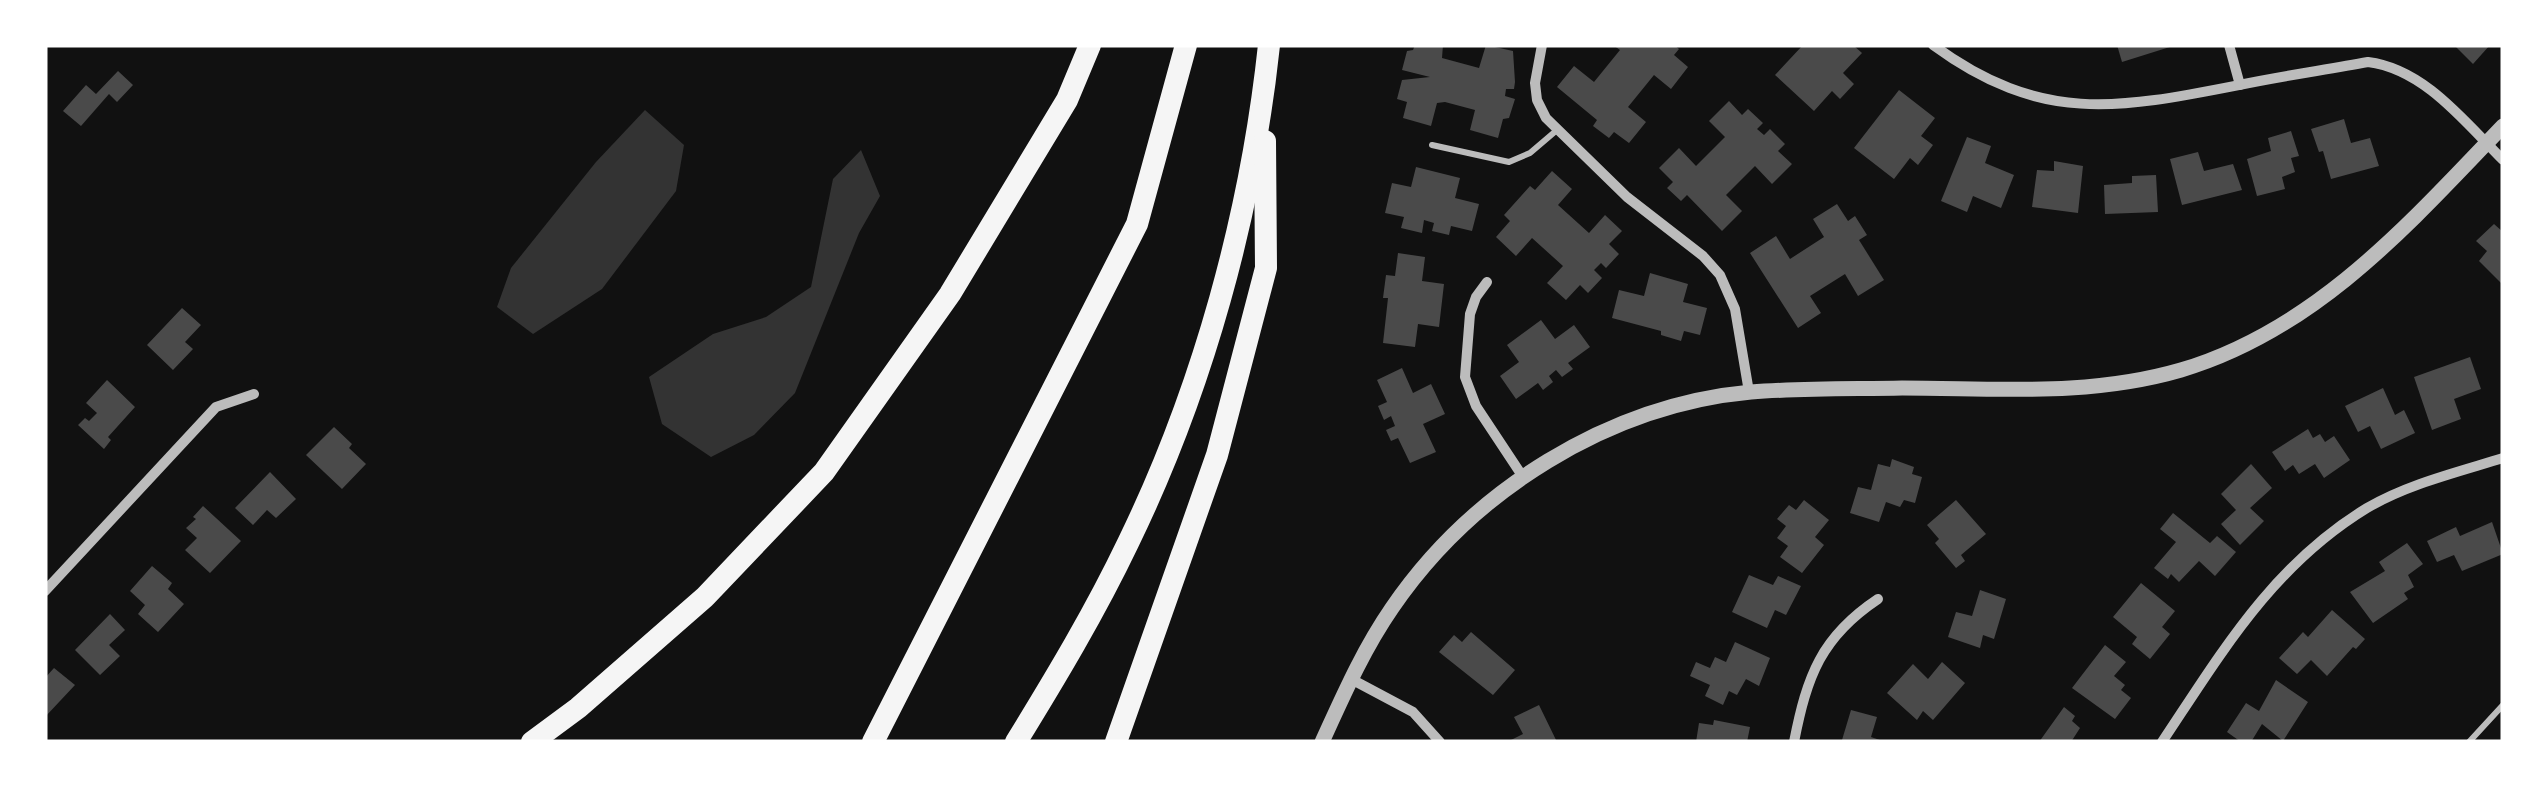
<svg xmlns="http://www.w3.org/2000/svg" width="2548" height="787" viewBox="0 0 2548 787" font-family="'DM Sans',sans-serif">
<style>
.water{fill:#333}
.building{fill:#4a4a4a}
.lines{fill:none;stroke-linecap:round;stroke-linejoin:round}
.service{stroke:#bcbcbc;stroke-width:6}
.minor{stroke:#bcbcbc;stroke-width:10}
.tertiary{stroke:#bcbcbc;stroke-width:15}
.motorway{stroke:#f5f5f5;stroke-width:22}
</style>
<rect width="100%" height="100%" fill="#111"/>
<!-- water -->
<g class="water">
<polygon points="645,110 684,145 676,191 602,289 533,334 497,307 511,268 596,162"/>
<polygon points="861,150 880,196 859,233 795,393 754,435 711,457 662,424 649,377 713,334 766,317 811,287 833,179"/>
</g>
<!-- building -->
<g class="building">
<polygon points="1415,45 1443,45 1442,58 1479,68 1486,45 1513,51 1515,82 1514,89 1506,89 1505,96 1515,99 1509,118 1503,119 1498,138 1470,130 1475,110 1445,102 1437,103 1431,126 1403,118 1407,102 1397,99 1402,80 1430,77 1402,70 1407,51 1413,50"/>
<polygon points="1613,45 1674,45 1679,49 1674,55 1688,67 1671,89 1654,75 1628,107 1646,122 1629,143 1614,132 1609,138 1593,126 1597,120 1557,87 1574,66 1594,82 1620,50"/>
<polygon points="1803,45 1853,45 1862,53 1843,73 1854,84 1840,99 1832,91 1814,111 1775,75"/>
<polygon points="2117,45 2173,45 2173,46 2122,62"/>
<polygon points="2454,45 2490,45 2473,64"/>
<polygon points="118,71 133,85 117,102 109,94 81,126 63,111 86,85 96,94"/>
<polygon points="1899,90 1935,118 1921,136 1933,145 1918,165 1910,158 1894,179 1854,148"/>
<polygon points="1729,101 1742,115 1748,109 1763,123 1757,129 1764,135 1770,129 1785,144 1778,151 1792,164 1772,184 1755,166 1726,195 1742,211 1722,231 1687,195 1681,201 1667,188 1673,182 1659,168 1679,148 1696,166 1725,137 1709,121"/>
<polygon points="2344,119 2351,143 2370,138 2379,166 2331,179 2323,151 2319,152 2311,129"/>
<polygon points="2291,131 2299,156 2291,158 2295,172 2282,177 2285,189 2257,196 2247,159 2271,151 2268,138"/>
<polygon points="1967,137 1991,146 1985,163 2014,175 2001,208 1973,196 1967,212 1941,201"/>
<polygon points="2198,152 2204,171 2233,164 2242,190 2182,205 2170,159"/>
<polygon points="2054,161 2083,166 2078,213 2032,207 2037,170 2054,171"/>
<polygon points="1416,167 1460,178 1455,198 1479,204 1472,231 1451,226 1449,235 1432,231 1434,223 1424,220 1422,233 1401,228 1404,217 1385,213 1392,183 1411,187"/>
<polygon points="1552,171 1572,189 1558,205 1589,233 1605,215 1622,231 1609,244 1619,254 1606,268 1601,263 1594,270 1602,278 1588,293 1580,285 1566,300 1547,283 1563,266 1532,238 1516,256 1496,237 1510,221 1504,215 1530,186 1535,190"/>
<polygon points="2156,175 2158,212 2105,214 2104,185 2132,183 2132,176"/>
<polygon points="1837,204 1848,221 1855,216 1867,235 1859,240 1884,280 1858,296 1845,274 1810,296 1821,313 1798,328 1750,253 1776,236 1790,259 1824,237 1813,219"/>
<polygon points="2494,224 2503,232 2503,285 2479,261 2487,251 2476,241"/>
<polygon points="1398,253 1425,257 1422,281 1444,284 1439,327 1418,324 1415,347 1383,343 1388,298 1383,298 1386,275 1395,276"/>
<polygon points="1650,273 1688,284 1683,302 1707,308 1700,335 1684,331 1681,341 1661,335 1661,331 1612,318 1619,290 1644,296"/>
<polygon points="182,308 201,325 185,342 193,349 173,370 147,345"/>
<polygon points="1541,320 1555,339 1574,325 1590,347 1568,363 1573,369 1562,377 1556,370 1549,376 1553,382 1543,390 1538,383 1516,399 1500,376 1519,362 1507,345"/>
<polygon points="2470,357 2481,389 2454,399 2461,419 2432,430 2414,377"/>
<polygon points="1402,368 1413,393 1431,384 1445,414 1423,424 1436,452 1410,463 1398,438 1391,441 1386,430 1395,426 1391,416 1384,420 1378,406 1387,402 1377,380"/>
<polygon points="107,380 135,407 108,437 111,440 104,449 78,425 85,418 89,421 97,413 86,403"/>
<polygon points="2383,388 2395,415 2404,410 2415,433 2381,449 2370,426 2358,432 2345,406"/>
<polygon points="334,427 352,444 349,448 366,464 342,489 306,455"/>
<polygon points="2308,429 2313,438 2320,434 2325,442 2334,436 2350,460 2324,478 2315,464 2299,474 2293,465 2285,471 2272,452"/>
<polygon points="1892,459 1914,467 1912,474 1922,477 1915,503 1904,500 1900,507 1886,502 1879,522 1850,513 1858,487 1871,490 1878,464 1890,467"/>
<polygon points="2251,464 2272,488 2250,508 2264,521 2240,545 2221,524 2236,510 2221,494"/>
<polygon points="270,472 296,499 276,518 267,510 253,525 235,508"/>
<polygon points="1804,500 1829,520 1815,537 1824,545 1802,573 1780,557 1788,546 1777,538 1786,526 1777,519 1789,505 1796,510"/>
<polygon points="1956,500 1986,534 1961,555 1965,561 1956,568 1935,543 1939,539 1927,525"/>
<polygon points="203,506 241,541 210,573 185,550 197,538 186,528 196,519 193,517"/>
<polygon points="2173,513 2210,543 2217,536 2236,552 2215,576 2199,561 2179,582 2171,574 2168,579 2154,568 2176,542 2160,529"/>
<polygon points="2492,522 2503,554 2462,571 2454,555 2437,562 2427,541 2456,527 2460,536"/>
<polygon points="2407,543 2423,564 2408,575 2414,587 2404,593 2408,599 2373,623 2350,592 2385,571 2379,562"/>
<polygon points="152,566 172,583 168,589 184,604 158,632 138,614 145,605 130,591"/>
<polygon points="1749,575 1773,585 1778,576 1801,586 1786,615 1775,610 1767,628 1732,612"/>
<polygon points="2141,583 2175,611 2162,627 2170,634 2150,659 2132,644 2137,637 2113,617"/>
<polygon points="1980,590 2006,599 1994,639 1983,635 1980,648 1948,637 1956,612 1972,616"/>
<polygon points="2332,610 2365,639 2356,649 2353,647 2327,676 2311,660 2297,674 2279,658 2303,632 2308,637"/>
<polygon points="110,614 125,630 109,645 120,656 100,675 75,650"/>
<polygon points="1471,632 1515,670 1493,695 1439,652 1454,635 1462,642"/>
<polygon points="1735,642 1770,658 1759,686 1746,679 1737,695 1729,691 1723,705 1705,696 1710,685 1690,676 1696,662 1710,668 1715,657 1726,662"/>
<polygon points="2105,645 2126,662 2114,676 2125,685 2121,690 2131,698 2115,719 2072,688"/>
<polygon points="1942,662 1965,683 1933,720 1923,711 1917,720 1887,693 1913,664 1928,679"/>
<polygon points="54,668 75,685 45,717 45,678"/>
<polygon points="2276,680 2308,702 2283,741 2262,724 2251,742 2241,742 2227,732 2246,703 2259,711"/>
<polygon points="1539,705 1557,742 1507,742 1523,734 1514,717"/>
<polygon points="2064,707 2075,716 2072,721 2080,728 2071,742 2039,742"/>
<polygon points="1851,710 1877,717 1871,737 1886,742 1842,740"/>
<polygon points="1714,720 1750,727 1747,742 1696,742 1699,723 1713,725"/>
</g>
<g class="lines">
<!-- service -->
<g class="service">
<polyline points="1432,145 1509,162 1530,153 1557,130"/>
<polyline points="2469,742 2503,705"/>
</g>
<!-- minor -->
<g class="minor">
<polyline points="1542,45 1535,83 1537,100 1546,118 1627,197 1703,256 1720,275 1735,309 1749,392"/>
<path d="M1933,45C2041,124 2117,109 2239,85C2282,76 2325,70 2368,62C2424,69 2464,121 2503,160"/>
<polyline points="2229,45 2240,85"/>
<polyline points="1487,282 1476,297 1470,314 1465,377 1476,406 1523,477"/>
<polyline points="45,591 216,407 254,394"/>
<polyline points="1351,679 1413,712 1440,742"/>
<path d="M1794,742C1807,676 1821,637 1878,599"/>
<path d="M2162,742C2222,652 2272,566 2367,508C2408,484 2458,472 2503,458"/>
</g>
<!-- tertiary -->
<path class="tertiary" d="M1322,742C1343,696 1363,650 1392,608C1472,491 1608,405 1751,392C1801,388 1852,389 1902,388C1997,388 2088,397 2181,370C2316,330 2409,224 2503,126"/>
<!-- motorway -->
<g class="motorway">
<polyline points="532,742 578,708 705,597 824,472 950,294 1067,100 1090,45"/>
<polyline points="873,742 1137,224 1186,45"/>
<path d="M1016,742C1056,677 1095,612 1128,543C1203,389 1251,214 1269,45"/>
<polyline points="1116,742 1217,455 1266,268 1265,141"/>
</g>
</g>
<!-- border -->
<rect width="2548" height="787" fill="none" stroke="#ffffff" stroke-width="95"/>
</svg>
